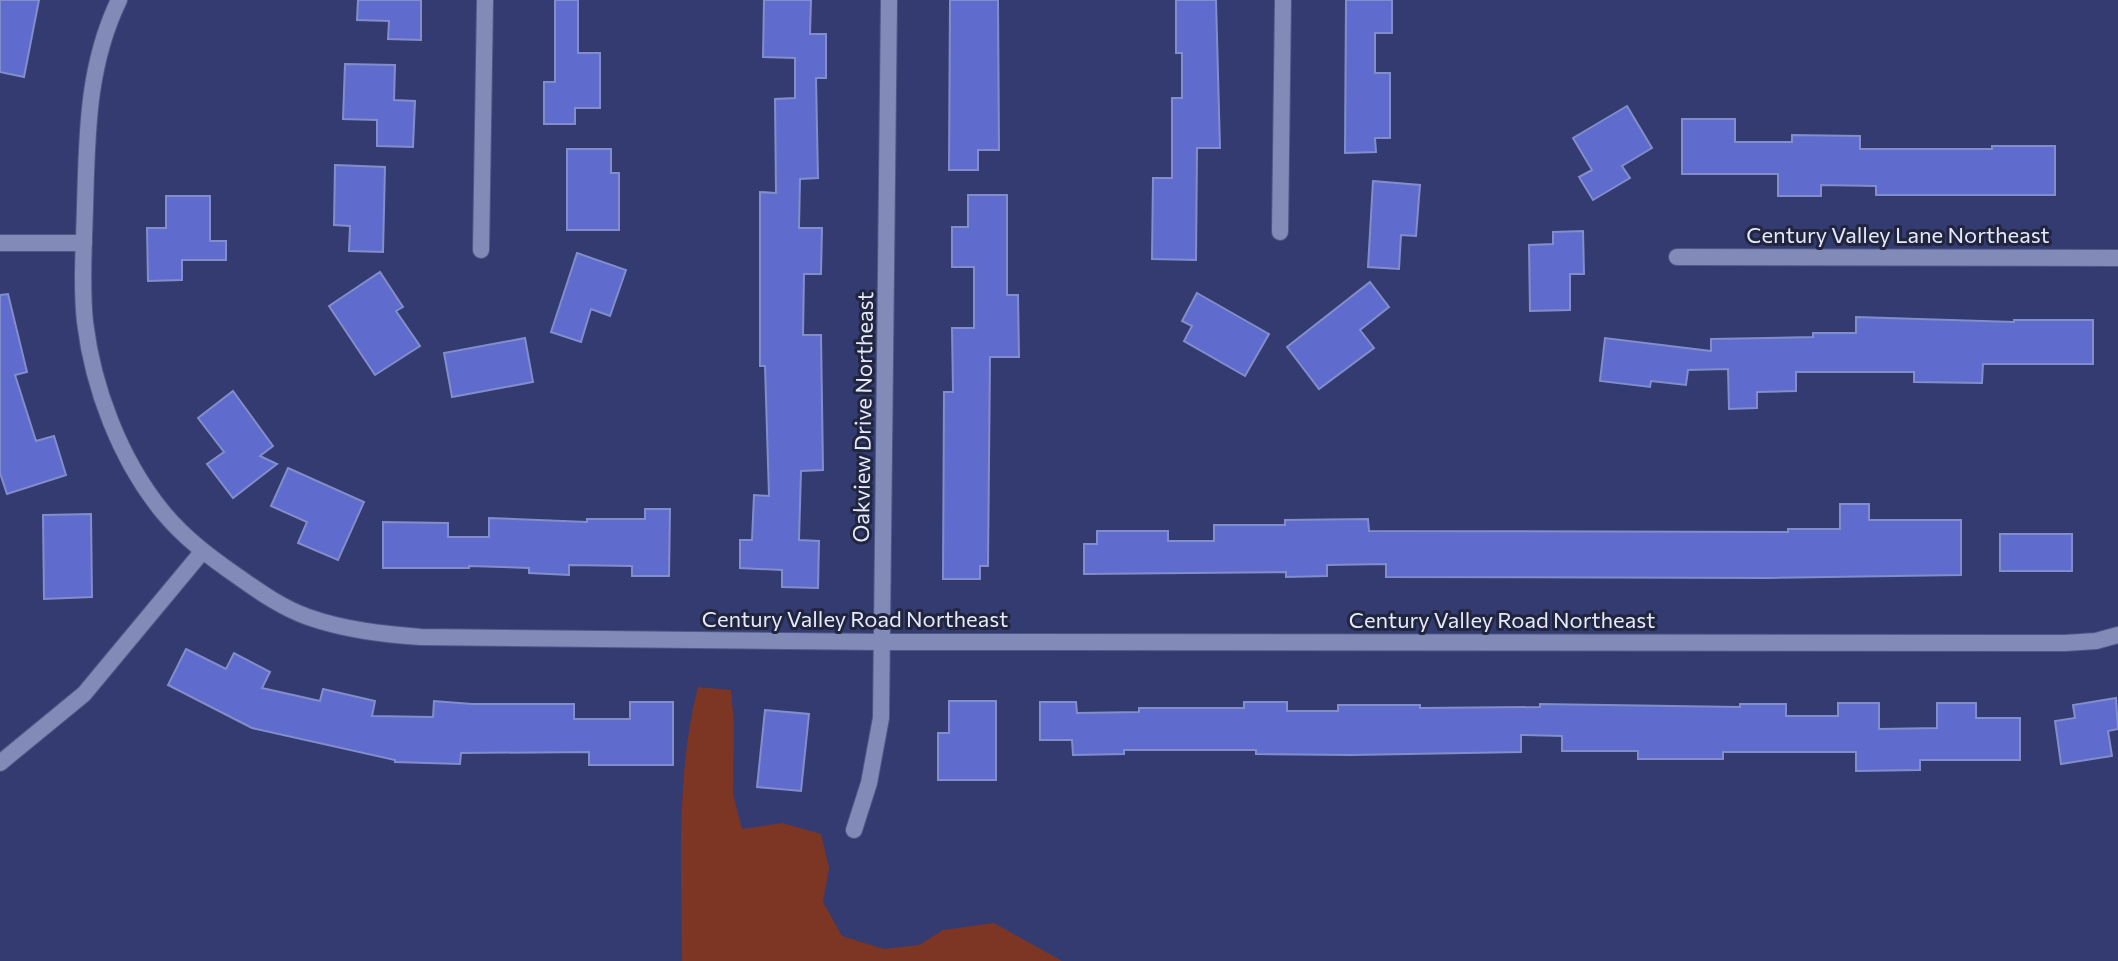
<svg xmlns="http://www.w3.org/2000/svg" width="2118" height="961" viewBox="0 0 2118 961" font-family="Commissioner,sans-serif">
<style>
.green{fill:#7d3624}
.building{fill:#5f6ccd;stroke:#818ecb;stroke-width:2}
.lines{fill:none;stroke-linecap:round;stroke-linejoin:round}
.street-casing{stroke:#4f5787;stroke-width:18}
.street{stroke:#828bb7;stroke-width:16}
.labels{text-anchor:middle;stroke-width:6;stroke-linejoin:round;paint-order:stroke}
.street-label{font-size:22px;fill:#e4e9fd;stroke:#21253e}
</style>
<rect width="100%" height="100%" fill="#333b71"/>
<!-- green -->
<path class="green" d="M698,687L731,690L734,725L733,794L742,829L782,823L821,834L829,868L823,902L842,936L884,949L919,945L943,930L994,923L1062,961H682C682,870 675,776 698,687Z"/>
<!-- building -->
<g class="building">
<polygon points="0,0 39,0 24,77 0,72"/>
<polygon points="358,0 421,0 421,40 388,39 389,21 357,20"/>
<polygon points="555,0 578,0 578,53 600,53 600,108 575,108 575,124 544,124 544,82 555,82"/>
<polygon points="764,0 811,0 810,34 826,34 826,78 816,78 818,178 800,179 799,228 822,228 821,274 804,274 803,335 821,335 823,470 801,471 799,540 819,541 818,588 782,587 782,570 740,568 740,540 752,540 754,495 769,496 765,366 760,366 760,192 776,193 775,99 795,98 795,58 763,57"/>
<polygon points="950,0 998,0 999,150 978,150 978,170 949,170"/>
<polygon points="1176,0 1216,0 1220,148 1197,148 1196,260 1152,259 1153,178 1172,178 1172,98 1182,98 1182,53 1176,53"/>
<polygon points="1346,0 1392,0 1392,33 1375,33 1375,73 1390,73 1390,138 1375,138 1376,152 1345,153"/>
<polygon points="345,64 395,65 394,100 415,101 413,147 377,146 377,120 343,119"/>
<polygon points="1627,106 1652,148 1622,166 1630,178 1593,200 1579,177 1592,170 1573,138"/>
<polygon points="1682,119 1735,119 1735,142 1792,142 1792,135 1860,136 1860,149 1992,149 1992,146 2055,146 2055,195 1876,195 1876,186 1821,185 1821,196 1778,196 1778,174 1682,174"/>
<polygon points="567,149 611,149 611,173 619,173 619,230 567,230"/>
<polygon points="335,165 385,167 383,252 349,251 350,226 334,225"/>
<polygon points="1373,181 1420,185 1416,236 1401,235 1399,269 1368,267"/>
<polygon points="968,195 1007,195 1007,295 1018,295 1019,357 990,357 988,566 980,566 980,579 943,579 944,392 953,392 952,328 974,328 974,267 952,267 952,227 968,227"/>
<polygon points="166,196 210,196 210,241 226,241 226,260 182,260 182,280 148,281 147,228 166,228"/>
<polygon points="1583,231 1584,274 1570,274 1570,310 1530,311 1529,245 1553,244 1553,232"/>
<polygon points="577,253 626,270 610,316 591,309 581,342 551,332"/>
<polygon points="380,272 403,307 396,311 420,346 375,375 329,306"/>
<polygon points="1370,282 1389,307 1360,330 1374,348 1319,389 1287,347"/>
<polygon points="1197,293 1269,334 1245,376 1184,341 1192,326 1182,321"/>
<polygon points="8,294 27,372 15,375 36,441 54,436 66,475 7,494 0,473 0,295"/>
<polygon points="1856,317 2014,322 2014,320 2093,320 2093,364 1983,364 1982,383 1914,382 1914,372 1796,372 1796,391 1757,392 1757,408 1729,409 1728,369 1688,370 1686,385 1651,381 1650,387 1600,381 1605,338 1711,351 1711,339 1813,337 1813,333 1856,333"/>
<polygon points="525,338 533,382 452,397 444,353"/>
<polygon points="233,391 273,446 260,456 277,464 233,498 207,464 224,452 198,418"/>
<polygon points="288,468 364,502 338,560 298,543 307,522 271,506"/>
<polygon points="1840,504 1869,504 1869,520 1961,520 1961,575 1767,578 1386,577 1386,564 1327,565 1327,576 1286,577 1286,572 1084,574 1084,544 1097,544 1097,531 1168,531 1168,541 1214,541 1214,525 1285,525 1285,520 1368,519 1369,531 1788,532 1788,529 1840,529"/>
<polygon points="645,509 670,509 669,576 632,576 632,566 569,565 569,575 529,573 529,568 469,566 469,568 383,568 383,522 448,523 448,537 489,537 489,518 587,522 587,519 645,519"/>
<polygon points="91,514 92,597 44,599 43,515"/>
<rect x="2000" y="534" width="72" height="37"/>
<polygon points="186,649 226,669 234,653 270,672 262,688 320,701 323,689 375,701 372,716 433,717 434,701 472,704 574,704 574,719 630,719 630,702 673,702 673,765 589,765 589,752 461,753 460,764 395,762 395,760 252,728 168,685"/>
<polygon points="2116,698 2118,729 2108,731 2112,756 2061,764 2055,721 2075,718 2073,705"/>
<polygon points="949,701 996,701 996,780 938,780 938,733 949,733"/>
<polygon points="1040,702 1076,702 1077,713 1139,712 1139,708 1244,708 1244,702 1287,702 1287,711 1338,711 1338,705 1420,705 1420,708 1540,707 1540,704 1740,707 1740,704 1786,704 1786,716 1838,716 1838,703 1879,703 1879,729 1937,728 1937,703 1976,703 1976,718 2020,718 2020,760 1920,760 1920,770 1856,771 1856,752 1723,752 1723,759 1638,759 1638,751 1562,751 1562,736 1521,735 1521,752 1351,755 1256,754 1256,750 1124,750 1124,754 1073,755 1072,740 1040,740"/>
<polygon points="765,710 809,714 801,791 757,787"/>
</g>
<g class="lines">
<defs>
<g id="street">
<path d="M119,0C87,66 87,135 85,207C84,245 81,285 85,322C93,388 120,459 162,511C184,538 211,558 240,578C261,593 283,608 308,617C345,630 382,634 421,637L882,642L2065,643L2096,641L2118,635"/>
<polyline points="1280,232 1283,0"/>
<polyline points="0,243 84,243"/>
<polyline points="481,250 485,0"/>
<polyline points="1677,257 2118,258"/>
<polyline points="0,763 84,694 202,552"/>
<polyline points="854,830 869,783 881,718 889,0"/>
</g>
</defs>
<!-- street casing -->
<use href="#street" class="street-casing"/>
<!-- street -->
<use href="#street" class="street"/>
</g>
<g class="labels">
<!-- street labels -->
<g class="street-label">
<text x="1898" y="243">Century Valley Lane Northeast</text>
<text transform="translate(863 417) rotate(-89)" y="8">Oakview Drive Northeast</text>
<text x="855" y="627">Century Valley Road Northeast</text>
<text x="1502" y="628">Century Valley Road Northeast</text>
</g>
</g>
</svg>
